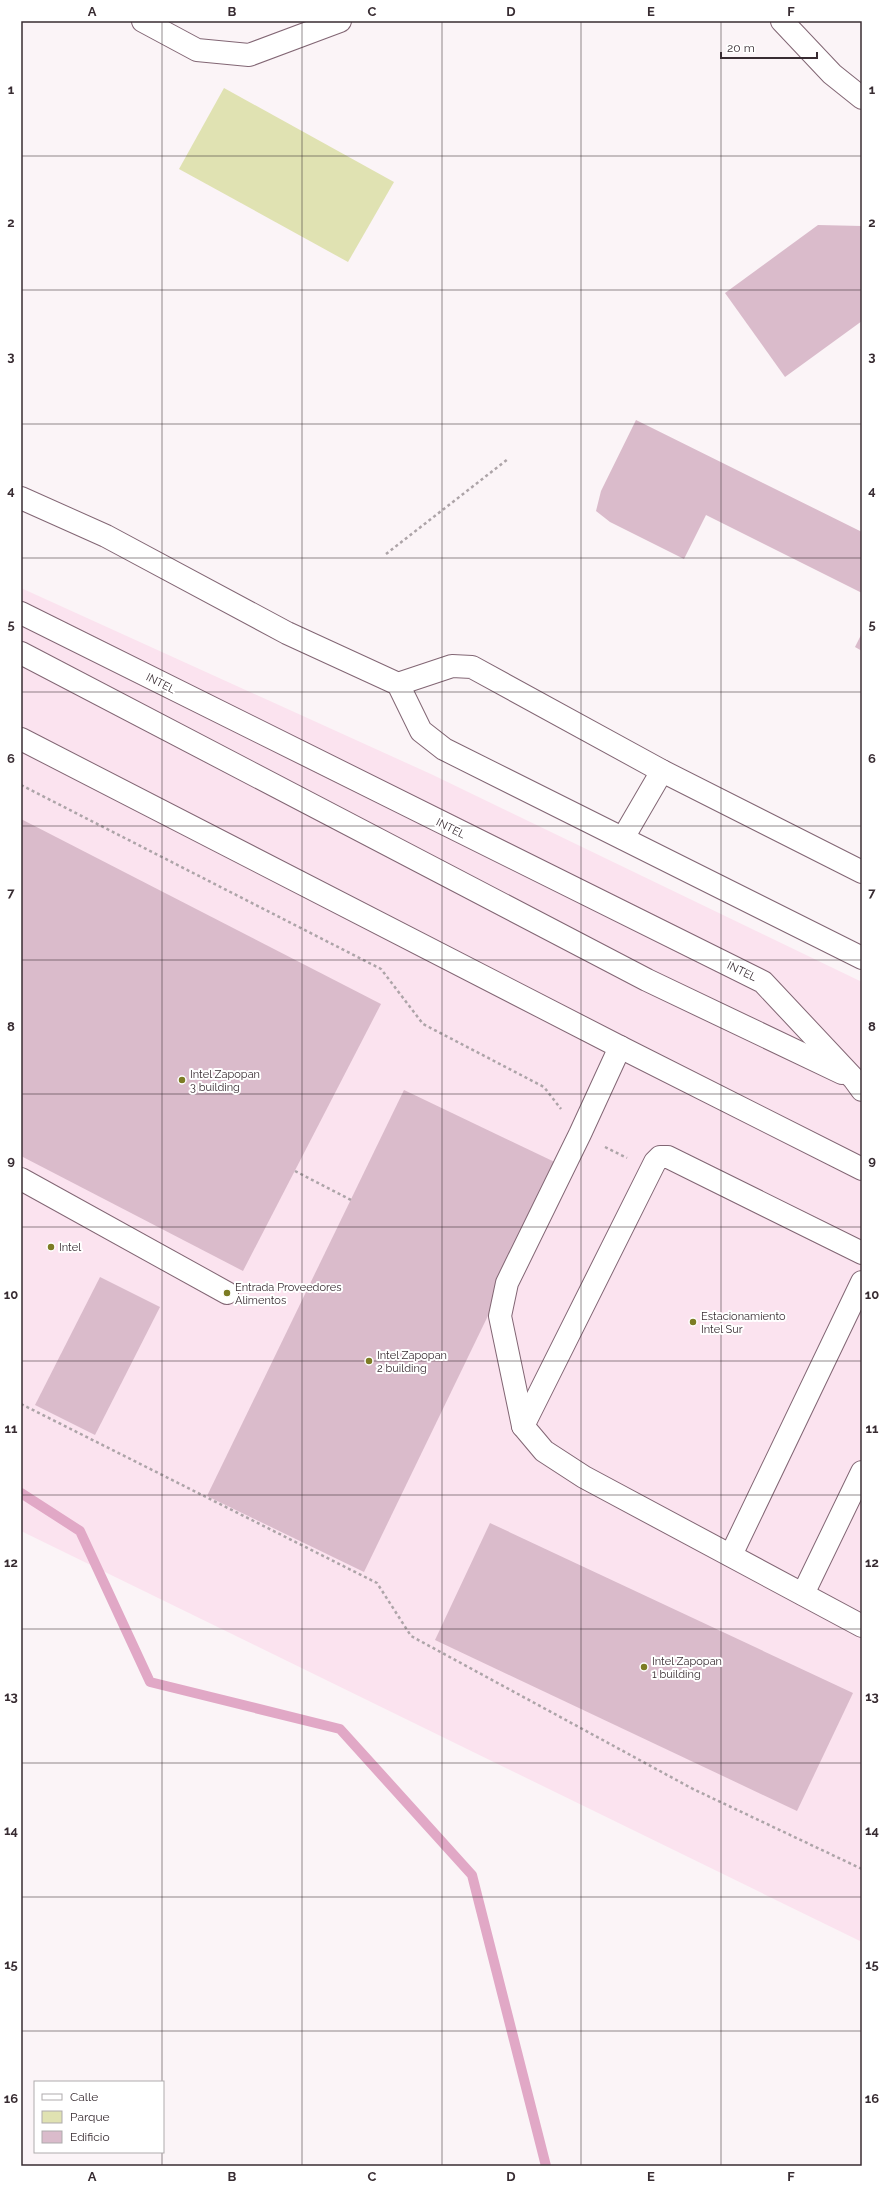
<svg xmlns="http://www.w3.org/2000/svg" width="883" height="2187" viewBox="0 0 883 2187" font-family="Raleway,sans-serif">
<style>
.built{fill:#fbe3ef}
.green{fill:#e0e2b2}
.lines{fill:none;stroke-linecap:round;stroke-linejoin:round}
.stream{stroke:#e1a8c6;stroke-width:10}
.building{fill:#dabbcb}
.minor-casing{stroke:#826674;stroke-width:24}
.path{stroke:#ada4a8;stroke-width:2.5;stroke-dasharray:3 3;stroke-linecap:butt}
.minor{stroke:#fff;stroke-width:22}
.grid{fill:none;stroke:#382c32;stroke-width:1;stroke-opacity:0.55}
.poi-dot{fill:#7c7c24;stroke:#fff;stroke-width:1.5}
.labels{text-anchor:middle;stroke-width:4;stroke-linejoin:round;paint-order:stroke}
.street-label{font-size:11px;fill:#382c32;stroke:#fff}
.poi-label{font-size:11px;fill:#382c32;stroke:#fff;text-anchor:start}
.neatline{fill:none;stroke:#382c32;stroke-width:1.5}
.grid-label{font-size:13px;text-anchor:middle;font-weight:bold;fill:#382c32}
</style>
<rect width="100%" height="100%" fill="#fbf4f7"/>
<!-- built -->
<polygon class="built" points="21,588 433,775 862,982 862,1942 21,1531"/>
<!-- green -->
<polygon class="green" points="224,88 394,182 348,262 179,169"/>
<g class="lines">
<!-- stream -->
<polyline class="stream" points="21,1493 80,1531 150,1682 340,1729 472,1875 546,2166"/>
</g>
<!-- building -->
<g class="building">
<polygon points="818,225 862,226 862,321 785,377 725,293"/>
<polygon points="636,420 862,532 862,593 706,515 684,559 610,522 596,511 601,491"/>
<polygon points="862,633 862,651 855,647"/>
<polygon points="21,819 381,1004 243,1271 21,1156"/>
<polygon points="404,1090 561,1165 364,1572 207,1496"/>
<polygon points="100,1277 160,1307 95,1435 35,1405"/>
<polygon points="490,1523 853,1693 797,1811 435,1640"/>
</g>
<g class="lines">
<defs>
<g id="minor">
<polyline points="143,21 197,50 249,55 340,21"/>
<polyline points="782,21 832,74 862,98"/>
<polyline points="21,498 106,536 287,633 398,684 421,731 444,749 862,958"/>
<polyline points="21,613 763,982 854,1079 862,1090"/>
<polyline points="21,653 647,980 842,1073"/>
<polyline points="398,684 452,666 472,667 662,771 862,872"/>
<polyline points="21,739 620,1047 862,1169"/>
<polyline points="623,838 662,771"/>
<polyline points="620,1047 580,1134 507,1283 500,1316 523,1426 544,1451 584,1477 862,1626"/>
<polyline points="21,1179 227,1293"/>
<polyline points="523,1426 655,1162 660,1157 668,1157 862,1253"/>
<polyline points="731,1555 862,1282"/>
<polyline points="803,1594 862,1472"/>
</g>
</defs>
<!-- minor casing -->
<use href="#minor" class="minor-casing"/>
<!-- path -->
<g class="path">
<polyline points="386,554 508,459"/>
<polyline points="21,785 381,969 423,1024 544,1087 561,1109"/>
<polyline points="605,1147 627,1158"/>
<polyline points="295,1171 351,1200"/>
<polyline points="21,1404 377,1583 411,1636 693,1789 862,1869"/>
</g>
<!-- minor -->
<use href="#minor" class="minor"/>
</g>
<!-- grid -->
<path class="grid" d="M162,21V2082M302,21V2166M442,21V2166M581,21V2166M721,21V2166M21,156H862M21,290H862M21,424H862M21,558H862M21,692H862M21,826H862M21,960H862M21,1094H862M21,1227H862M21,1361H862M21,1495H862M21,1629H862M21,1763H862M21,1897H862M21,2031H862M162,2152V2166"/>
<!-- markers -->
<g class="poi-dot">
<circle cx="182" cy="1080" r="4"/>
<circle cx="51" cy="1247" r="4"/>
<circle cx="227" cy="1293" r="4"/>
<circle cx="693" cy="1322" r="4"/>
<circle cx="369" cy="1361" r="4"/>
<circle cx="644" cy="1667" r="4"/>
</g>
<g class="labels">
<!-- street labels -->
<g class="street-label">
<text transform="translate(161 683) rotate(27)" y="4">INTEL</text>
<text transform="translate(451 828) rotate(27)" y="4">INTEL</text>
<text transform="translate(742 971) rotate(26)" y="4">INTEL</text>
</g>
<!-- poi labels -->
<g class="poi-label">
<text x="190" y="1078">Intel Zapopan<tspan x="190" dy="13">3 building</tspan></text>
<text x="59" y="1251">Intel</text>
<text x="235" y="1291">Entrada Proveedores<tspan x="235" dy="13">Alimentos</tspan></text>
<text x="701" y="1320">Estacionamiento<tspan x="701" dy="13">Intel Sur</tspan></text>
<text x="377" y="1359">Intel Zapopan<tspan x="377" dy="13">2 building</tspan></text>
<text x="652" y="1665">Intel Zapopan<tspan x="652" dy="13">1 building</tspan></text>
</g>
</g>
<!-- border -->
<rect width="883" height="2187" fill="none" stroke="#ffffff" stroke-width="44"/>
<!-- legend -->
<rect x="34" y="2081" width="130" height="72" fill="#ffffff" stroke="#afabad"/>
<rect x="42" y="2094" width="20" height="6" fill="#ffffff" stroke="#afabad"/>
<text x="70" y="2101" font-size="12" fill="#382c32">Calle</text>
<rect x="42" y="2111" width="20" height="12" fill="#e0e2b2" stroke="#afabad"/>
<text x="70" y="2121" font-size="12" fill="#382c32">Parque</text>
<rect x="42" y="2131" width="20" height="12" fill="#dabbcb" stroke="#afabad"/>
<text x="70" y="2141" font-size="12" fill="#382c32">Edificio</text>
<!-- scale -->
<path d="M721 52v6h96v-6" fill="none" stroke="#382c32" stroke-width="2"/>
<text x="727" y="52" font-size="12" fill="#382c32" stroke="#ffffff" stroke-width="3" paint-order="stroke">20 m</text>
<rect x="22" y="22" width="839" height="2143" class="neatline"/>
<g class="grid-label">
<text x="92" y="16">A</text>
<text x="232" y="16">B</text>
<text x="372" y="16">C</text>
<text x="511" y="16">D</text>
<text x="651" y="16">E</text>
<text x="791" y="16">F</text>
<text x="11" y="94">1</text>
<text x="872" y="94">1</text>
<text x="11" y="227">2</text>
<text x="872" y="227">2</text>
<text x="11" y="361">3</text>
<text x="872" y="361">3</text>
<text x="11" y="495">4</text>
<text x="872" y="495">4</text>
<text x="11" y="629">5</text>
<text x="872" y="629">5</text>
<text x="11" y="763">6</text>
<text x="872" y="763">6</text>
<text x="11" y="897">7</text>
<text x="872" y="897">7</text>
<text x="11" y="1031">8</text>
<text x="872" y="1031">8</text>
<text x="11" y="1165">9</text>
<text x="872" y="1165">9</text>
<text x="11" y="1299">10</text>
<text x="872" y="1299">10</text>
<text x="11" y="1433">11</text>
<text x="872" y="1433">11</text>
<text x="11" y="1567">12</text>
<text x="872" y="1567">12</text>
<text x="11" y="1701">13</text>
<text x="872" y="1701">13</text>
<text x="11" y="1835">14</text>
<text x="872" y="1835">14</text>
<text x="11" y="1969">15</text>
<text x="872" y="1969">15</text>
<text x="11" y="2103">16</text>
<text x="872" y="2103">16</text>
<text x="92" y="2181">A</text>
<text x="232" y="2181">B</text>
<text x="372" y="2181">C</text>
<text x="511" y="2181">D</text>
<text x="651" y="2181">E</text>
<text x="791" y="2181">F</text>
</g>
</svg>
